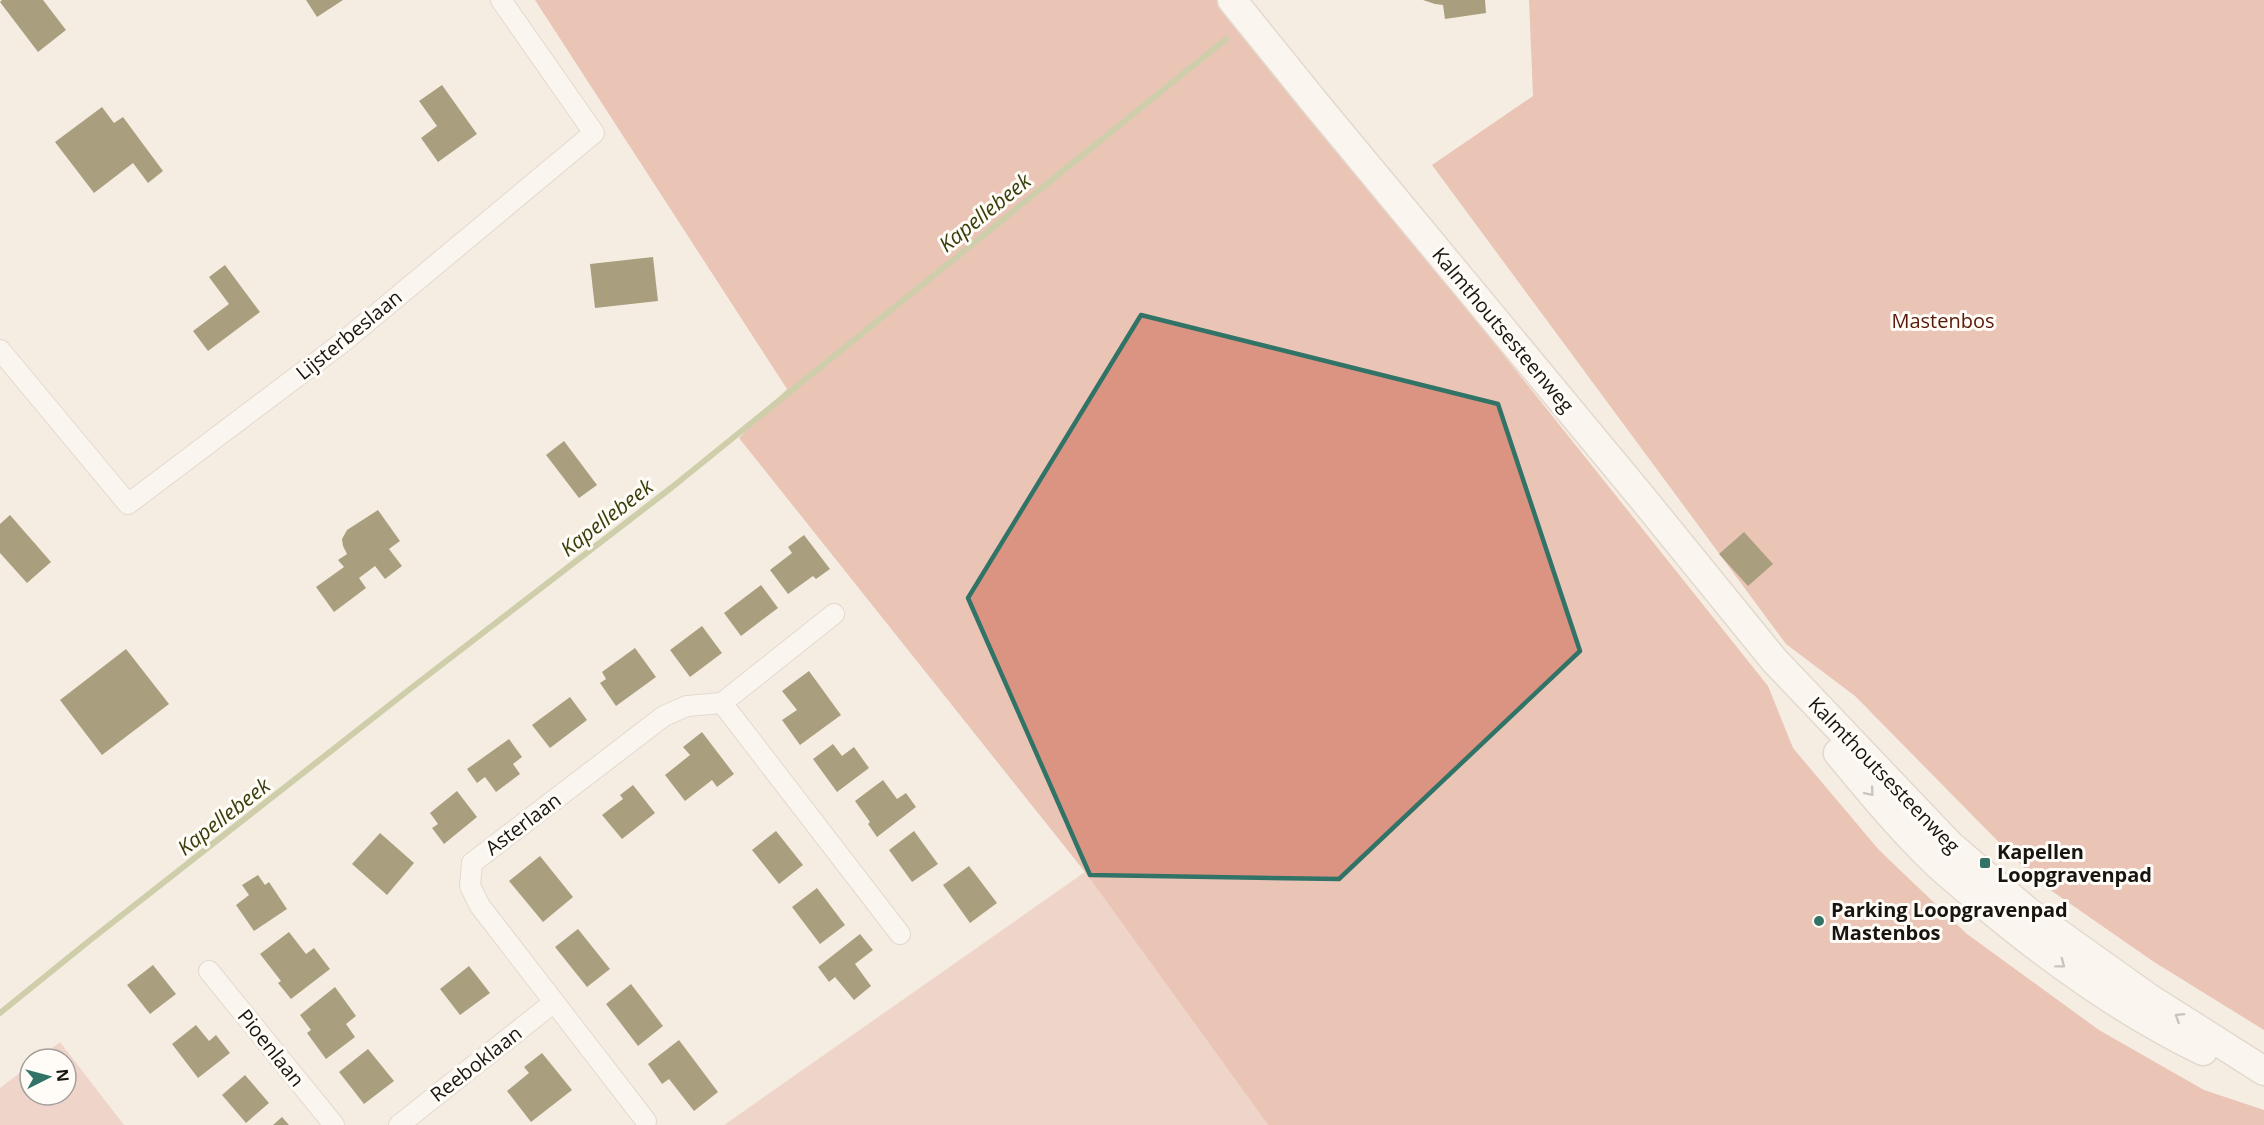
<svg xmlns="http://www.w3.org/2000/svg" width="2264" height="1125" viewBox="0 0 2264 1125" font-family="'Open Sans',sans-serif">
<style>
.green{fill:#e7b7ab}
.forest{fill:#db9482}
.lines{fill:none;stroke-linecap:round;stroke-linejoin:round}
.stream{stroke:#9ea967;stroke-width:6}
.building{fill:#4d4108}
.street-casing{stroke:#cbc2b7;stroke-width:22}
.secondary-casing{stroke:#cbc2b7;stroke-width:31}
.street{stroke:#fff;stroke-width:20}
.secondary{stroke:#fff;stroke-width:28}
.oneway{stroke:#979694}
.marked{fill:none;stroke:#317467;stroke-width:4.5;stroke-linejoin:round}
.poi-dot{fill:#317467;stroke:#fffbf7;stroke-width:2}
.labels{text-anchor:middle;stroke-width:6;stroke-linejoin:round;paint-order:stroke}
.park-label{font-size:20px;fill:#581909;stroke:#fffbf7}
.street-label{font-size:20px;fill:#181511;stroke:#fffbf7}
.poi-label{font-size:20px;font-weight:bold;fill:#181511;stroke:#fffbf7;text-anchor:start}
.water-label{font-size:21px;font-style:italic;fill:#383f0a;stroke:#fffbf7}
</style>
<rect width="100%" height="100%" fill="#f6ede2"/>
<!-- green -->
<g class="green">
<polygon points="1085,872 1268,1125 724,1125"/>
<polygon points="60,1042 124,1125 0,1125 0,1088 30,1065 30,1095 66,1095 66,1059 38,1059"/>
</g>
<!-- forest -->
<g class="forest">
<polygon points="535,0 1220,0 1768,686 1793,748 1879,850 1967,934 2099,1030 2204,1090 2264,1110 2264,1125 1268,1125 1085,872 739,438 787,389"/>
<polygon points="1529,0 2264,0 2264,1030 2154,962 2036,880 1855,696 1786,644 1432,165 1533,96"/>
</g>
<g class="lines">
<!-- stream -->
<polyline class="stream" points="0,1013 89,941 410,689 671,488 1226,39"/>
</g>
<!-- building -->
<g class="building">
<polygon points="2,0 43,0 66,30 38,52 0,2"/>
<polygon points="306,0 343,0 317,17"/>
<polygon points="1423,0 1485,0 1486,13 1445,19 1443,5 1435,4"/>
<polygon points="442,85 477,134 438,162 421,138 437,126 419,101"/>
<polygon points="102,107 114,123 123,117 163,171 148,183 133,163 94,193 55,142"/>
<polygon points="653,257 658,301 595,308 590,264"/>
<polygon points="225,265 260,312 208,351 193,331 229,304 209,277"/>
<polygon points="564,441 597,485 579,498 546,455"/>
<polygon points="378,510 400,541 389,549 402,566 385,579 375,566 359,578 366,588 334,612 316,587 344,567 338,560 347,554 343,546 342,539 347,530"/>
<polygon points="10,515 51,562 27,583 0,553 0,524"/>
<polygon points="1744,532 1773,564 1748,586 1719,554"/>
<polygon points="804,535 830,569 816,579 813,576 788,594 770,570 792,553 788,547"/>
<polygon points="761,585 778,608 741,636 724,613"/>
<polygon points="702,626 722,653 690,677 670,650"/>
<polygon points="635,648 656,677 616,706 600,683 606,679 602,672"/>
<polygon points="126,649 169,704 102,755 60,700"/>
<polygon points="809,671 841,715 800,745 782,720 797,710 782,691"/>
<polygon points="570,697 587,720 550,748 532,725"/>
<polygon points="702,732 734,774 717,787 712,780 685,801 665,775 690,755 683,747"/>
<polygon points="509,739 522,757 513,764 520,774 496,792 485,777 477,783 467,769"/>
<polygon points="833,744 842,756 854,747 869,768 837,792 813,759"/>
<polygon points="883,780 897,799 906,793 916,807 877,837 868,824 870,822 855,801"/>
<polygon points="633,785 655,813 622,839 602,815 623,799 620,795"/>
<polygon points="457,791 477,817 444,844 432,828 438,824 430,813"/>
<polygon points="776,831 803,865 779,884 752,850"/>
<polygon points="914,831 938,864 912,882 889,850"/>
<polygon points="380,833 414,863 387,895 352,864"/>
<polygon points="540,856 573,897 543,922 509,881"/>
<polygon points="969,866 997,903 970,923 943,885"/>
<polygon points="258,875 265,885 269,882 287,909 254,931 236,905 249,895 242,885"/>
<polygon points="817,888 845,925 820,944 792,907"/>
<polygon points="578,929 610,969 587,987 555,947"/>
<polygon points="289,932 306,954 314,948 330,969 291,999 278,983 281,981 260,954"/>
<polygon points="860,934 873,950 855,964 871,986 854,1000 835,977 829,982 818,967"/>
<polygon points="153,965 176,994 150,1014 127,985"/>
<polygon points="469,966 490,993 460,1015 440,989"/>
<polygon points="631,984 663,1026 638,1046 606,1004"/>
<polygon points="335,987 356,1016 346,1024 355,1037 326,1059 307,1033 311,1030 300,1015"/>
<polygon points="196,1025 209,1041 216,1035 230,1053 198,1078 172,1044"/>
<polygon points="679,1040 718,1092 694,1111 669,1079 662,1084 648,1064"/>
<polygon points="368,1049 394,1081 364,1104 339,1072"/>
<polygon points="542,1053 572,1090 531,1122 507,1091 529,1073 524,1067"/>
<polygon points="245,1075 269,1103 246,1123 222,1095"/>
<polygon points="282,1117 289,1125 273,1125"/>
</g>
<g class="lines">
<defs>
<g id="street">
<polyline points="0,350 128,504 343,342 594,133 501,0"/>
<polyline points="722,703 834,614"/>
<polyline points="209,971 334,1125"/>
<polyline points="646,1121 480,906 470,886 472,863 664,716 687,706 722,703 900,934"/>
<polyline points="399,1125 553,1003"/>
</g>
<g id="secondary">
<polyline points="1232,0 1316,104 1644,500 1774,660 1950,845 2027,911 2149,998 2264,1071"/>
<path d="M1838,753C1868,789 1898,826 1932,859C1947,874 1964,887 1980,901C2049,959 2122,1012 2203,1051"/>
</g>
</defs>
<!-- street casing -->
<use href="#street" class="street-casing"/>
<!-- secondary casing -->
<use href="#secondary" class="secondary-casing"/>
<!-- street -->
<use href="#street" class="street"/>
<!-- secondary -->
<use href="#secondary" class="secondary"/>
</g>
<!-- one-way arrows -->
<defs><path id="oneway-chevron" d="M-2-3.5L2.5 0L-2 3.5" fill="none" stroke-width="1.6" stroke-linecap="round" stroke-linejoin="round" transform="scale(1.5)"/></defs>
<g class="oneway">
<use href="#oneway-chevron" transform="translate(1870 792) rotate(50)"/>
<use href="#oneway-chevron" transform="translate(2061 964) rotate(37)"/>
<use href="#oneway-chevron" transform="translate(2179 1017) rotate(-148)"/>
</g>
<!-- marked area -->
<path d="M0 0H2264V1125H0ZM1141,315L1498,404L1580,651L1339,879L1090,875L968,598Z" fill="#f6ede2" fill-opacity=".55" fill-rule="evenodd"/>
<path class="marked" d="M1141,315L1498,404L1580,651L1339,879L1090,875L968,598Z"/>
<!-- markers -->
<g class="poi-dot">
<rect x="1979" y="857" width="12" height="12" rx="3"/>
<circle cx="1819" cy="921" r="6"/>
</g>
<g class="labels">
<!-- park labels -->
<g class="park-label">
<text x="1943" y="328">Mastenbos</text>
</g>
<!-- street labels -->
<g class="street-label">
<text transform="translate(1503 330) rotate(50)" y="7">Kalmthoutsesteenweg</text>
<text transform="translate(349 335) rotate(-39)" y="7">Lijsterbeslaan</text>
<text transform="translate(1884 775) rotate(46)" y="7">Kalmthoutsesteenweg</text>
<text transform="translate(523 824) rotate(-37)" y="7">Asterlaan</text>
<text transform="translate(271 1048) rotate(51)" y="7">Pioenlaan</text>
<text transform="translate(476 1064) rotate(-38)" y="7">Reeboklaan</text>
</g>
<!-- poi labels -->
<g class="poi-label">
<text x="1997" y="859">Kapellen<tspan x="1997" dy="23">Loopgravenpad</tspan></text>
<text x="1831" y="917">Parking Loopgravenpad<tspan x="1831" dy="23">Mastenbos</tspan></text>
</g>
<!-- water labels -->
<g class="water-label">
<text transform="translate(985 213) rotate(-39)" y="7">Kapellebeek</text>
<text transform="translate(607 518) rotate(-38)" y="7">Kapellebeek</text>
<text transform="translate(224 817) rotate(-38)" y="7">Kapellebeek</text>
</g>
</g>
<!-- north arrow -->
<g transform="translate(48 1077) rotate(84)"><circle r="28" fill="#fffbf7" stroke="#a39f9b" stroke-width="1.5"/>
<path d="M0-4.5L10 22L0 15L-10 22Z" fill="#317467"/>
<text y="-9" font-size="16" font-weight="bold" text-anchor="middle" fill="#181511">N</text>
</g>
</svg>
